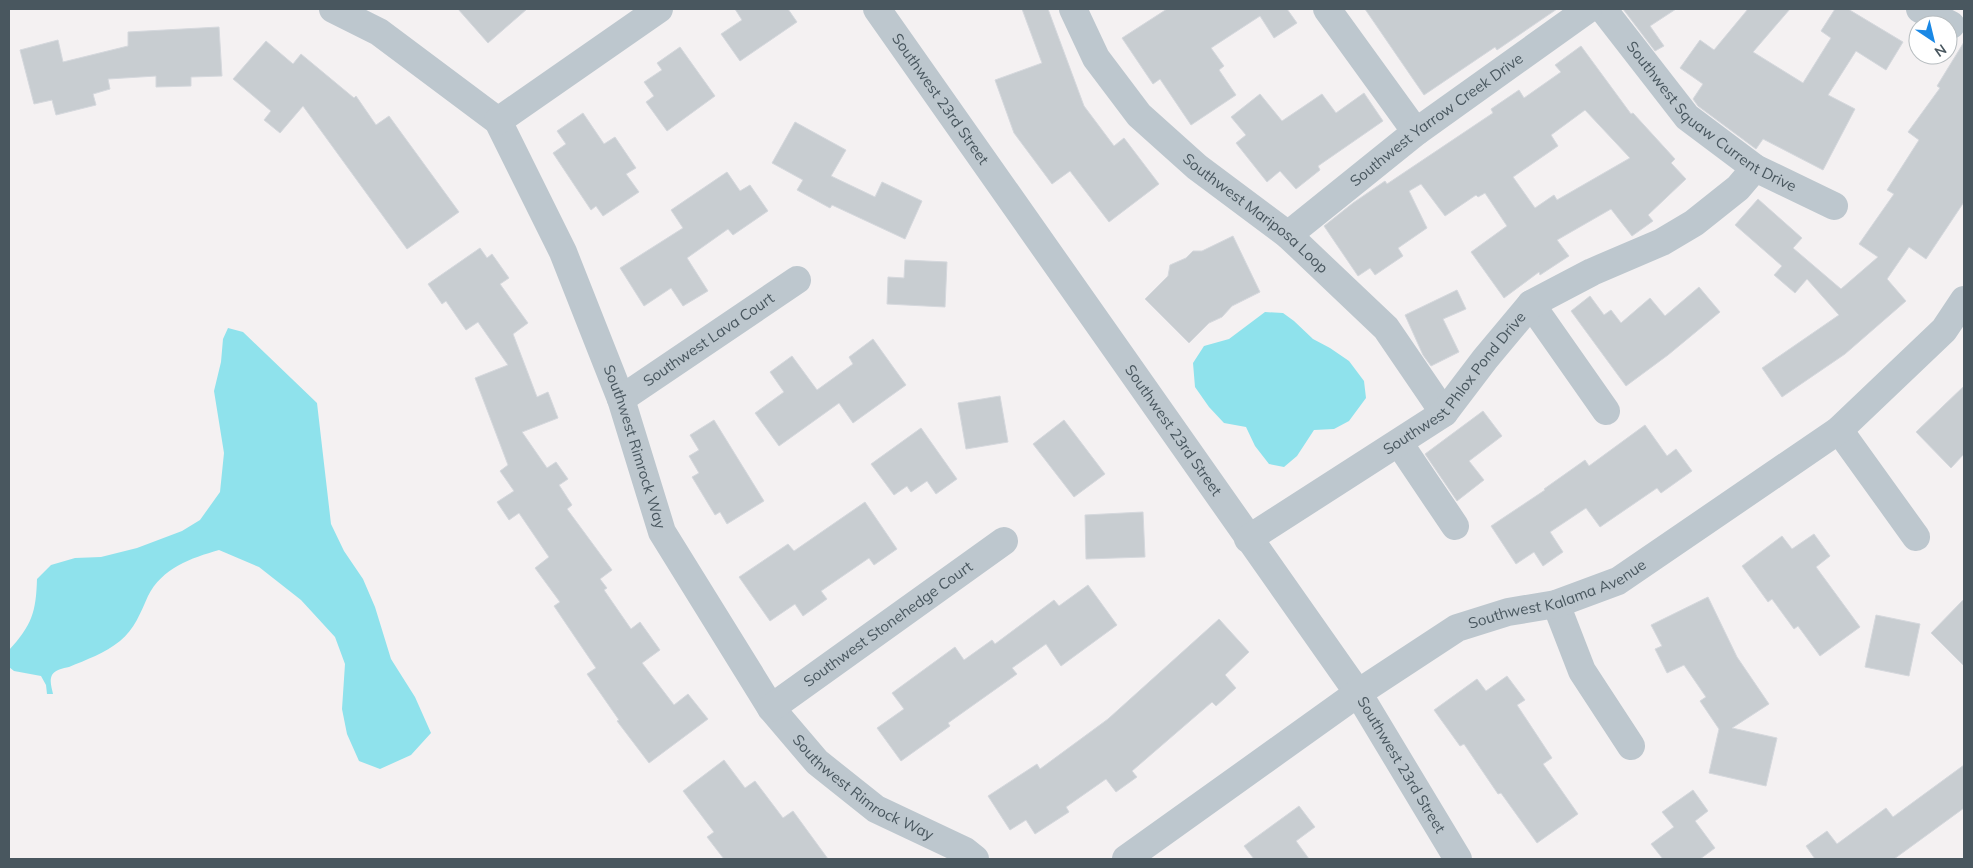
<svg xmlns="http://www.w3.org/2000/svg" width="1973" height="868" viewBox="0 0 1973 868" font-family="Mulish,sans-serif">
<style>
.water{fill:#8fe2ec}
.building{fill:#c8cdd1;stroke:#d5d8dd;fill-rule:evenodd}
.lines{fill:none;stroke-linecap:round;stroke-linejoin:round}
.minor{stroke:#bdc7ce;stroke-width:28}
.labels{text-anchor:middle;stroke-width:4;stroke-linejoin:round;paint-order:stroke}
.street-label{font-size:15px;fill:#49575f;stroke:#fff}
</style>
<rect width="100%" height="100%" fill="#f4f1f2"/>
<!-- water -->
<g class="water">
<polygon points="1265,312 1283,313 1294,321 1313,339 1330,348 1349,361 1364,381 1366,398 1349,421 1334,429 1314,430 1297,456 1284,467 1269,464 1255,446 1246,427 1224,423 1209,407 1195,387 1193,363 1204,346 1229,339"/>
<path d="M228,328L243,332L317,403L331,524L344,551L363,579L375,607L391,659L415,697L431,733L411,755L380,769L359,761L347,734L342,709L345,664L335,637L301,600L259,567L219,550C191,558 162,568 148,596C141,612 134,630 120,641C105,653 86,660 69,667C63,668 55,670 52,675C49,681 52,688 53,694H47L46,685L41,676L14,671L9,667V650C32,625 36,612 37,579L51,565L75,558L101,557L137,548L182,531L200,520L220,492L224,453L214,391L221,362L223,339Z"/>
</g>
<!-- building -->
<g class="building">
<polygon points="458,9 527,9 488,43"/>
<polygon points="735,9 788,9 797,22 740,61 721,34 742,20"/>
<polygon points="1022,9 1048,9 1084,106 1114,146 1124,138 1159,184 1109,222 1070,171 1052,184 1014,133 995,80 1042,63"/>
<polygon points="1167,9 1287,9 1297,23 1274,38 1260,16 1211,48 1224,66 1219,70 1236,95 1191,125 1160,79 1153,84 1122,38"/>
<polygon points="1365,9 1557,9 1497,50 1495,47 1424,95"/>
<polygon points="1623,9 1676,9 1650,26 1664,46 1655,51"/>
<polygon points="1748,9 1790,9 1753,52 1803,83 1831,38 1821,31 1835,9 1848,9 1903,42 1886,70 1856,51 1828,95 1855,109 1823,170 1763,139 1756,149 1698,106 1693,99 1703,84 1680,68 1700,40 1714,50"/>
<polygon points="219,27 222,76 191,77 191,86 156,87 156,76 108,79 110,89 93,94 96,105 56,115 52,100 34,104 20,50 58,40 63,62 128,46 128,32"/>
<polygon points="266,41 293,64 301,54 354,98 356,96 376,125 389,116 459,212 407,249 303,106 280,133 264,120 271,111 233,79"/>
<polygon points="1964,42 1964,202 1926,259 1909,247 1887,279 1906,301 1845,354 1782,397 1762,368 1839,315 1807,279 1795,293 1774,275 1782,266 1735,225 1758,199 1802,238 1793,248 1841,289 1878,257 1859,244 1894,194 1887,190 1919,140 1908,132 1940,88 1937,86"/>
<path d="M1581,46L1631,114L1633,113L1675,159L1671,163L1686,179L1648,215L1653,221L1632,236L1611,209L1557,240L1569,256L1540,275L1539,272L1504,298L1471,252L1507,226L1485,193L1478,197L1476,195L1445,216L1421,184L1409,191L1427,228L1398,248L1403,256L1375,275L1370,268L1358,276L1324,226L1353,203L1385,181L1387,184L1493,113L1491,109L1519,90L1524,98L1561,72L1555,65ZM1585,110L1630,158L1557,200L1554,195L1535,208L1513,177L1558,146L1551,135Z"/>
<polygon points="680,47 715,96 667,131 646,102 654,96 644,82 662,70 657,63"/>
<polygon points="1364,93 1383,121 1318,166 1320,170 1296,189 1280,171 1267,182 1236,143 1246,135 1231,117 1260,94 1282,121 1322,94 1336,113"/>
<polygon points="583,113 604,144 615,137 636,168 626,174 639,192 603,216 596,206 591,210 553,153 566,144 557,131"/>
<polygon points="795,122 846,150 831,176 875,197 882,182 922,201 905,239 832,205 830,208 797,190 803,180 772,163"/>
<polygon points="727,172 740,191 750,185 768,211 733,235 728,229 687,258 708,291 683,306 671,288 644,306 620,268 683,228 671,210"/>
<polygon points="1233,236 1260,292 1232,306 1222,317 1209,323 1189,343 1145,299 1168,276 1170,265 1186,258 1193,251 1202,251"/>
<polygon points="480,248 487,258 492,254 509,278 500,284 528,323 513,334 537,397 548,392 558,418 522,432 547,468 556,462 568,479 559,485 572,505 567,509 612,570 600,579 607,588 604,590 631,629 640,622 660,650 642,663 674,705 688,694 708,719 649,763 617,721 619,720 587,674 596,668 554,606 560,602 535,568 549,557 519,513 509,520 497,502 514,491 500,471 508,465 475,378 508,365 478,322 466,330 446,301 442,304 428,284"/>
<polygon points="905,260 947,262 945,307 887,304 888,277 904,278"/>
<polygon points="1699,287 1720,312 1668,355 1626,386 1571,311 1590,296 1604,315 1611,310 1621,323 1650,298 1665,316"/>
<polygon points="1457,290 1466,309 1443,319 1459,352 1431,366 1423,355 1405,315"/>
<polygon points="873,339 906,385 853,423 839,403 779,446 755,413 784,392 770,372 792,356 817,390 853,364 849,357"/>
<polygon points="1964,386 1964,454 1951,468 1916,432"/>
<polygon points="1000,396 1008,442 966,449 958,403"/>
<polygon points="1483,411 1502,436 1469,461 1484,480 1457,501 1425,454"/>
<polygon points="714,420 764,501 727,524 720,512 715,515 692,477 699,473 689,456 699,450 690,435"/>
<polygon points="1064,420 1105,474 1074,497 1033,444"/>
<polygon points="1645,425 1667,456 1676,449 1692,471 1661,493 1657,488 1600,527 1586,508 1550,532 1563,552 1543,566 1534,552 1516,564 1491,526 1545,490 1544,489 1585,460 1589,466"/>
<polygon points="921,428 957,479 936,494 927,481 911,492 907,486 894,495 871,464"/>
<polygon points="865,502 897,549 874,565 869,558 821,591 827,599 803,616 795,604 770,621 739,577 788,544 794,551"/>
<polygon points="1143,512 1145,557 1086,559 1085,515"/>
<polygon points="1814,534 1830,556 1816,567 1860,627 1820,656 1798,626 1794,629 1772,599 1768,602 1742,566 1782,536 1792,549"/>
<polygon points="1088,585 1117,625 1061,666 1046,644 1012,668 1017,674 948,723 950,726 901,761 877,728 904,709 892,693 955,647 964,660 992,640 995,644 1054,600 1059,606"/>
<polygon points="1708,597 1737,657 1769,704 1732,728 1777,738 1766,786 1709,773 1719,729 1700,701 1706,697 1684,665 1667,673 1655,649 1662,646 1651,625"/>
<polygon points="1964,599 1964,666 1931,633"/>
<polygon points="1876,615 1920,624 1909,676 1865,667"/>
<polygon points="1219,619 1249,652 1225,675 1236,688 1216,706 1212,702 1132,771 1137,777 1116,792 1106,779 1066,807 1069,812 1035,834 1026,820 1010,830 988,796 1037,764 1040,769 1108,719"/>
<polygon points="1507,676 1525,700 1517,705 1552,758 1543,764 1578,814 1537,843 1501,793 1498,794 1464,744 1460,746 1434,710 1477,679 1486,691"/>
<polygon points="724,760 745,788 755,781 783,818 793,811 828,859 724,859 707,837 714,832 683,791"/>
<polygon points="1964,765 1964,808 1894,859 1815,859 1806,846 1827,831 1837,844 1886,808 1893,817"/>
<polygon points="1693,790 1708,811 1695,821 1715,848 1700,859 1663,859 1651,844 1674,827 1662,812"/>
<polygon points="1299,806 1315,827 1296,841 1309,859 1254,859 1244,846"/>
</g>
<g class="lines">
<!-- minor -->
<g class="minor">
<path id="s1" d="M333,9L379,32L498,121L563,252L621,399L662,532L771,708L817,762L876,809L965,851L975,859"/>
<path id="s2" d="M877,9L1358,693L1458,859"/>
<path id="s3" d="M1073,9L1096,58L1139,115L1197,167L1288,235L1386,328L1444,413"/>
<polyline points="1327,9 1416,132"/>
<path id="s4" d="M1603,9L1687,117L1755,168L1834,206"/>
<polyline points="1920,9 1951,25"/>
<polyline points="498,121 659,9"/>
<path id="s5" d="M1288,235L1416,132L1588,9"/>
<polyline points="1531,304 1606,411"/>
<path id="s6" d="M621,399L797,280"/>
<polyline points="1839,430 1916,537"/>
<polyline points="1399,443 1455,526"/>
<path id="s7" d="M1248,539L1444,413L1485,359L1531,304L1592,272L1662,242L1694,223L1738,188L1755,168"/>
<polyline points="1556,604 1582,671 1631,746"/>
<path id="s8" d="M771,708L1004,541"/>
<path id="s9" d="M1126,859L1358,693L1457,628L1508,612L1556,604L1618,581L1839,430L1944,330L1964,300"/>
</g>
</g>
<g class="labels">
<!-- street labels -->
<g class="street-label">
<text dy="5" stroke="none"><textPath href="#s2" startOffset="110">Southwest 23rd Street</textPath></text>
<text dy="5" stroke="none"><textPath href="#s4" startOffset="155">Southwest Squaw Current Drive</textPath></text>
<text dy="5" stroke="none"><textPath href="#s5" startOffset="188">Southwest Yarrow Creek Drive</textPath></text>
<text dy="5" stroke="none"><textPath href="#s3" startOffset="278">Southwest Mariposa Loop</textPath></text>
<text dy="5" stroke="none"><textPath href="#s6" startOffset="106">Southwest Lava Court</textPath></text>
<text dy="5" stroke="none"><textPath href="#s7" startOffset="261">Southwest Phlox Pond Drive</textPath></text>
<text dy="5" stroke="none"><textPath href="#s2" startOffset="515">Southwest 23rd Street</textPath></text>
<text dy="5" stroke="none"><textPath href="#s1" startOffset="554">Southwest Rimrock Way</textPath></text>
<text dy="5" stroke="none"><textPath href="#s9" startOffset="510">Southwest Kalama Avenue</textPath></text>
<text dy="5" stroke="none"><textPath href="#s8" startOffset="144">Southwest Stonehedge Court</textPath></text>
<text dy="5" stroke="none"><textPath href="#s2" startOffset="920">Southwest 23rd Street</textPath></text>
<text dy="5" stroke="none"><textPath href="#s1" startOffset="974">Southwest Rimrock Way</textPath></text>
</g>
</g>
<!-- border -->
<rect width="1973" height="868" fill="none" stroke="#49575f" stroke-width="20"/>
<!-- north arrow -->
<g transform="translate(1933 40) rotate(145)"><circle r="24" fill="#ffffff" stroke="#b6bcbf"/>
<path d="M0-4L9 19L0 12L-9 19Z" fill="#1a88e5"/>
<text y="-8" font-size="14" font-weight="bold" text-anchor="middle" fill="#49575f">N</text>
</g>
</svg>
